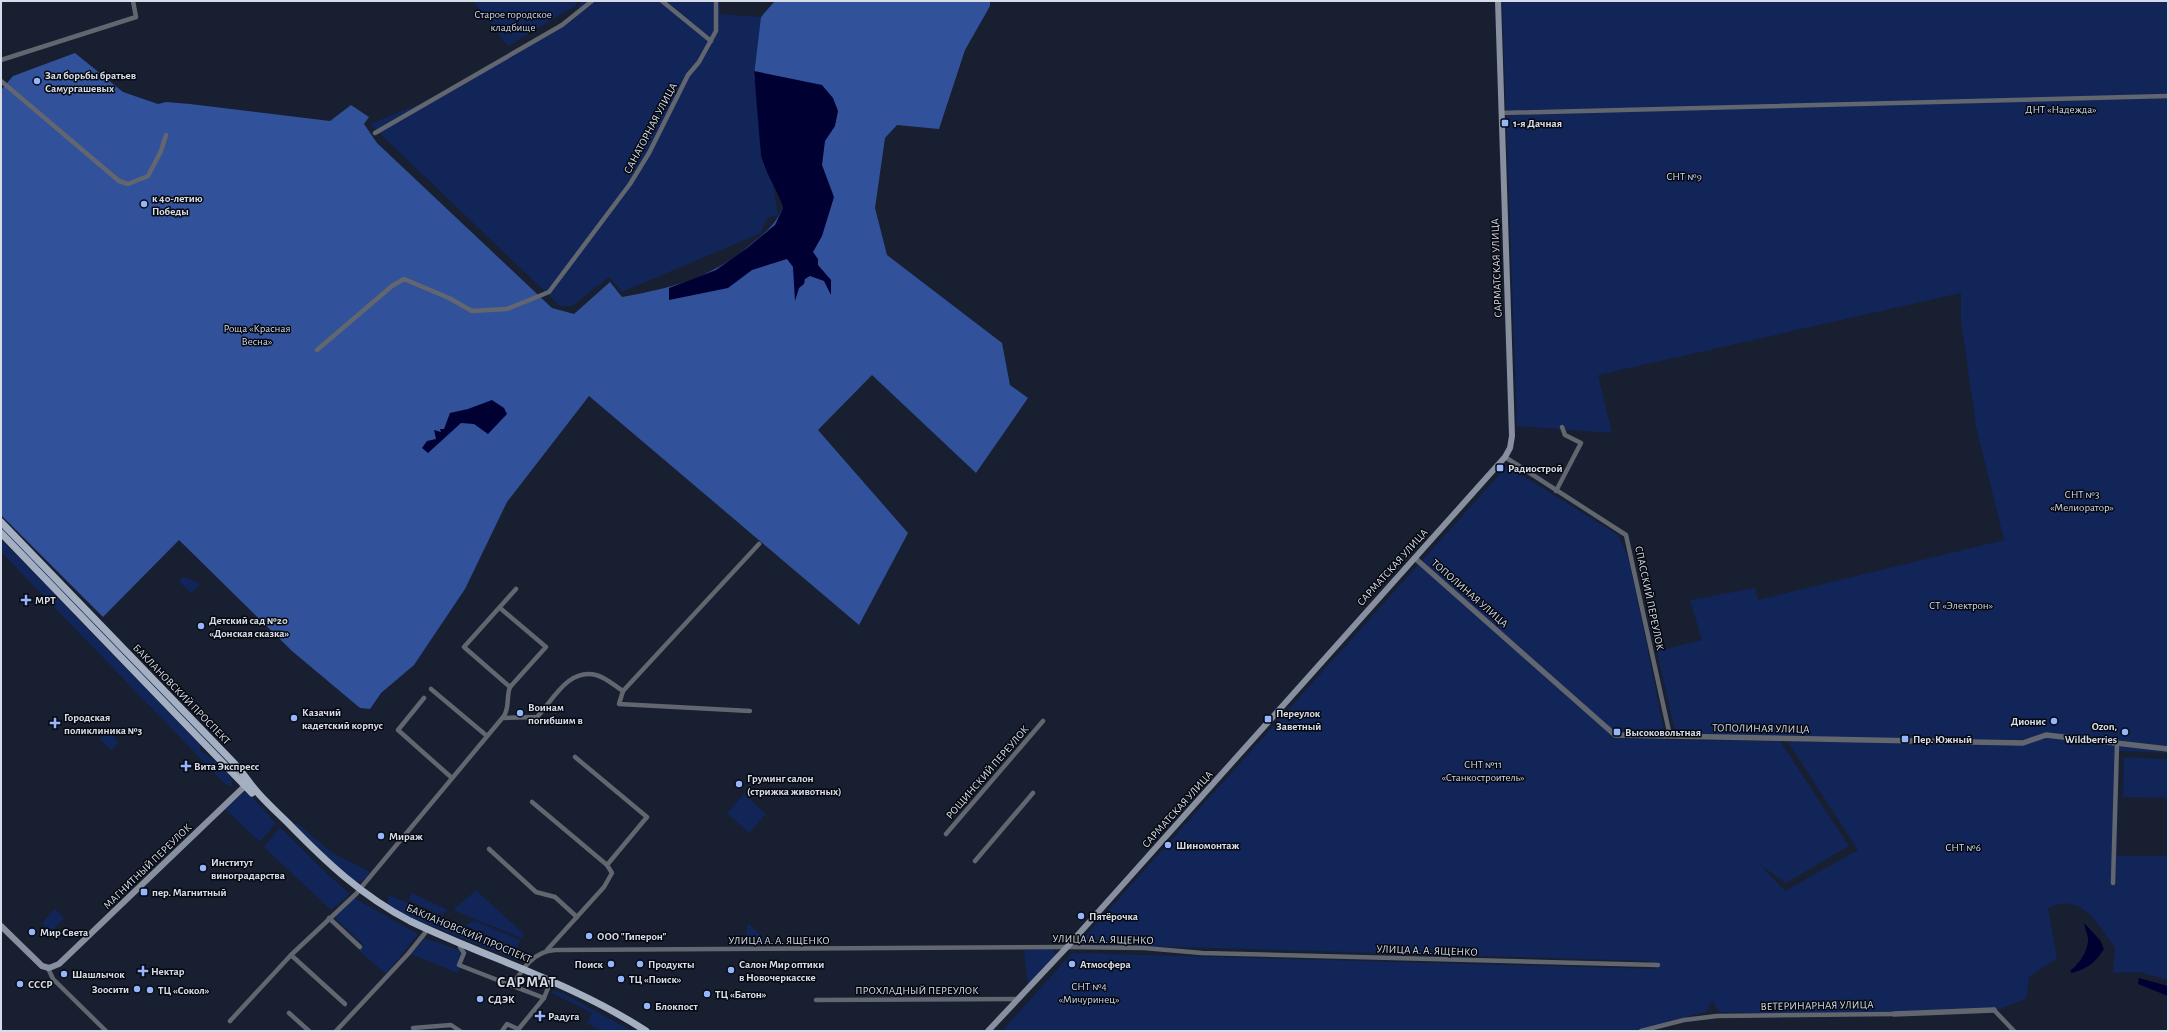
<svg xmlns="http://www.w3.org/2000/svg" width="2169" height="1032" viewBox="0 0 2169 1032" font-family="'Alegreya Sans',sans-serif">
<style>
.green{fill:#112558}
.forest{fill:#32519b}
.water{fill:#003}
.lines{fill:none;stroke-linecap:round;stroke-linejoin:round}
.minor{stroke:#62666f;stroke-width:4.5}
.tertiary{stroke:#62666f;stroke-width:5.5}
.secondary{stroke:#888f9e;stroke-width:6}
.primary{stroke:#a5afc2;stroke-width:7}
.poi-dot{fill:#95b6fd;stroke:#060910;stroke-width:1.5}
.labels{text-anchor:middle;stroke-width:3;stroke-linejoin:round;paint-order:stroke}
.park-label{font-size:11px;fill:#cbd5ea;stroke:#060910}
.poi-label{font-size:11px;font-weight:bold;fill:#d6dce8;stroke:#060910;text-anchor:start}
.street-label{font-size:11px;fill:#d6dce8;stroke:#060910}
.district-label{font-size:15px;font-weight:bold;letter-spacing:1px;fill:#d6dce8;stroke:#060910}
</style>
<rect width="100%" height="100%" fill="#171f30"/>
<!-- green -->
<g class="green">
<polygon points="473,1 578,1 575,6 508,46"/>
<polygon points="581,1 719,1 720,14 761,17 754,75 778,215 767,218 761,233 622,292 609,277 572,306 560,306 370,124 439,96 551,32 574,19"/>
<path d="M1502,1H2168V753L2119,751L2117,856H2168V980L2139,972L2113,973L2115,948C2097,923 2082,892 2048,908L2057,958L2029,977L2026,999L1994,1011L1871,1016L1719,1012L1712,1000L1706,1012L1632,1031H1002L1072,953L1657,969L1649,961L1078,944L1507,466L1618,535L1629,559L1666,740L1780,741L1849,846L1786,883L1759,864L1785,891L1858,850L1788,742L1996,741L1676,735L1657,651L1702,640L1690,600L1755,588L1758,600L2004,540L1976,426L1961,320V293L1598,375L1612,433L1517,426Z"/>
<polygon points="1,525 223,756 222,757 1,529"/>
<path d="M1,539L201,745L200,750C209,758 235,771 232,786L225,784L1,552Z"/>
<polygon points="182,578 188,578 200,584 191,593 179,582"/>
<polygon points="108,731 119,742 111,750 100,739"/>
<polygon points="2124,757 2168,759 2168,798 2123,797"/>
<polygon points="244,792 250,795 276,823 260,842 225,809"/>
<polygon points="744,794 766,814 749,833 727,813"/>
<path d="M297,823L332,853L370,872C365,879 362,884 353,881L294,826Z"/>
<polygon points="280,827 324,871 350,894 331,910 264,847"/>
<polygon points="476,890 524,934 522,938 453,910"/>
<polygon points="412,893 448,910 441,915 408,900"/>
<polygon points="389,895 515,948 522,954 521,957 514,959 402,914 390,906 387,902"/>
<polygon points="354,898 418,934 386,974 359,951 364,945 334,917"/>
<polygon points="55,909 64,918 51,932 42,923"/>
<polygon points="475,921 520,940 517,948 464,925"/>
<polygon points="748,923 770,944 744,946"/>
<polygon points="425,938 467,953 458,973 411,954"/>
<polygon points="1052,949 1055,951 1055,957 1028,985 1024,950"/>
<polygon points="553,990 565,994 632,1031 603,1031 587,1023 592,1013 552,993"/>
</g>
<!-- forest -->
<path class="forest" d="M775,1H990V6L965,50L939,129L897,125L885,138L875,208L887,255L1002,343L1010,385L1028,398L976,473L872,375L818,430L908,533L859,625L589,396L507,502L465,589L414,665L381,693L370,709L360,708L292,651L179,540L103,617L1,515V90L13,76L75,53L123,92L158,104L166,102L190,104L330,121L351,105L369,117L364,124L377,143L552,308L574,314L610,282L622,297C672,288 712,278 751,244C767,231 774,226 783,208L778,192L764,166L761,156L759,103L754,75L761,17Z"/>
<!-- water -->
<g class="water">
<path d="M754,71L822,85L833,98L838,111L835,126L825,141L822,165L834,197L822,236L813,252L818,259V265L831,280V295L824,281L810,276L805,279L804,284L799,288L795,301L793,267L787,259L752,270L728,288L669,300V288L716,270L747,248L775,225L783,208C778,190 766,175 761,156Z"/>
<polygon points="492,400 504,408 507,414 488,434 474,424 461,423 428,453 422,448 427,441 436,439 434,430 441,432 440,429 444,429 450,413 468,409"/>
<path d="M2084,923L2100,940L2104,949C2096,962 2087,969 2072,973L2070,971C2079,964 2089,950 2088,938C2087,933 2085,928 2084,923Z"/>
<polygon points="2139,978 2168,986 2168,996 2138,984"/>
</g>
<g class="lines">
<!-- minor -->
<g class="minor">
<polyline points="662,1 711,41"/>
<polyline points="1,60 136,17 133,1"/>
<polyline points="1,81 119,181 128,184 148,176 161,151 166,135"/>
<polyline points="1501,113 2168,96"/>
<polyline points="375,133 562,25 592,1"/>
<polyline points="317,350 392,286 404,279 449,298 472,311 507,309 549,292 630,184 649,153 688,75 699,62 716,31 716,1"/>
<polyline points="1505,457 1626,535 1670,736"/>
<polyline points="1556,491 1581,443 1565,435 1562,427"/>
<polyline points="510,687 464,647 516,589"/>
<polyline points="431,689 487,736"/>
<polyline points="623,691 619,704 750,711"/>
<polyline points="424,698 398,730 452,778"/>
<path d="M503,718L537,717C553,700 568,668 596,675C605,677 615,686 623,691L759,544"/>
<polyline points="575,757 647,817 607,865"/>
<polyline points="532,802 607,865 612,873 604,887 547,950"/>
<polyline points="946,834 1043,721"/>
<polyline points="489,849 536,892 555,897 577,917"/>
<polyline points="975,861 1033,793"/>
<polyline points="2113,883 2117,744"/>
<path d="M359,890L504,716C510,706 506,697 510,687L546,647L500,608"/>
<polyline points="329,918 360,947"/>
<polyline points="460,947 464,953 459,965 544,998"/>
<polyline points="291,955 345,1004"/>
<polyline points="48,968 53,979 106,1031"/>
<path d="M513,985C522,969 534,951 555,950L1067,947L1144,948L1202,953L1658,965"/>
<polyline points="816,1000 1019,999"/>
<polyline points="1994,1010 2014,1031"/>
<polyline points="289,1013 309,1031"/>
<polyline points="230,1021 291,955 357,893"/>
<polyline points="413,1028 451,1025 460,1031"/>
<polyline points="336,1031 408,954 425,933"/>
<polyline points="502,1031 507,1024 518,1029"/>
<polyline points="517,1031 544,998 550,983"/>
<polyline points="1641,1031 1684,1020 1717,1016 1894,1014"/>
</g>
<!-- tertiary -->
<g class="tertiary">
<polyline points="1417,560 1615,735 2023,743 2046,735 2168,749"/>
<polyline points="1894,1014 1994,1010"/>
</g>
<!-- secondary -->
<g class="secondary">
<polyline points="1,926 42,966 49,968 59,964 248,783"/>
<polyline points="988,1031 1067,947 1505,457 1510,448 1512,436 1498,1"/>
</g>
<!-- primary -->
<g class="primary">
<path d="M1,522L232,761C240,769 246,778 253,787C263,800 277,812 289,824C326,862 362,896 410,921C489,959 571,982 646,1031"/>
<polyline points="1,533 252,793"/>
</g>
</g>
<!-- markers -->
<g class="poi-dot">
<circle cx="37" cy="81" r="4"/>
<rect x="1501" y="119" width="8" height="8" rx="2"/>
<circle cx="144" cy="204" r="4"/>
<rect x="1496" y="464" width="8" height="8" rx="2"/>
<path d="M24 594h4v4h4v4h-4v4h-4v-4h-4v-4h4z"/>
<circle cx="201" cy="626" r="4"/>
<circle cx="520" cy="713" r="4"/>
<circle cx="294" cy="718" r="4"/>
<rect x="1264" y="715" width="8" height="8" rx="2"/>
<circle cx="2054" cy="721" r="4"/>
<path d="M53 717h4v4h4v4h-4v4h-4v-4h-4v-4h4z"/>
<rect x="1613" y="728" width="8" height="8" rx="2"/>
<circle cx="2125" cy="732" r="4"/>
<rect x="1901" y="735" width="8" height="8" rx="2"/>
<path d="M184 760h4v4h4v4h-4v4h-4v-4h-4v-4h4z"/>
<circle cx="739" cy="784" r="4"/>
<circle cx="381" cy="836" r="4"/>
<circle cx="1168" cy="845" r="4"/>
<circle cx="203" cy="868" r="4"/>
<rect x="140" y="888" width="8" height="8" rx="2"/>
<circle cx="1081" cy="916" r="4"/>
<circle cx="32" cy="932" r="4"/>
<circle cx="589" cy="936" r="4"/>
<circle cx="611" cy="964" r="4"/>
<circle cx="640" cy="964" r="4"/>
<circle cx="1072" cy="964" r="4"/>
<circle cx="731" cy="970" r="4"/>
<path d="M141 965h4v4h4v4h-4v4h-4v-4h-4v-4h4z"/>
<circle cx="64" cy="974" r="4"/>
<circle cx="621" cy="979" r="4"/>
<circle cx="20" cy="984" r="4"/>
<circle cx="137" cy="989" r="4"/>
<circle cx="150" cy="990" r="4"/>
<circle cx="707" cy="994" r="4"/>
<circle cx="480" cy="999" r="4"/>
<circle cx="647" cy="1006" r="4"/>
<path d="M538 1010h4v4h4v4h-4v4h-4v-4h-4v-4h4z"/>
</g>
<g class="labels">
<!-- park labels -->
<g class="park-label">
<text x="513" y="18">Старое городское<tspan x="513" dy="13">кладбище</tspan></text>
<text x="2061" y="113">ДНТ «Надежда»</text>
<text x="1684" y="180">СНТ №9</text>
<text x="257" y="332">Роща «Красная<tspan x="257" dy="13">Весна»</tspan></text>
<text x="2082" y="498">СНТ №3<tspan x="2082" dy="13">«Мелиоратор»</tspan></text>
<text x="1961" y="609">СТ «Электрон»</text>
<text x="1483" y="768">СНТ №11<tspan x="1483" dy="13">«Станкостроитель»</tspan></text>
<text x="1963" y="851">СНТ №6</text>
<text x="1089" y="990">СНТ №4<tspan x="1089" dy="13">«Мичуринец»</tspan></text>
</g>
<!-- poi labels -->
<g class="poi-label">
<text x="45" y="79">Зал борьбы братьев<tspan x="45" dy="13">Самургашевых</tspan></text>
<text x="1513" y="127">1-я Дачная</text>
<text x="152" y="202">к 40-летию<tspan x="152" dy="13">Победы</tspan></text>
<text x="1508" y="472">Радиострой</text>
<text x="35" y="604">МРТ</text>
<text x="209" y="624">Детский сад №20<tspan x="209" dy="13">«Донская сказка»</tspan></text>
<text x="528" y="711">Воинам<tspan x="528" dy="13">погибшим в</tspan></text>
<text x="302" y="716">Казачий<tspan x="302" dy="13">кадетский корпус</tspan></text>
<text x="1276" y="717">Переулок<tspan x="1276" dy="13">Заветный</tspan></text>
<text x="64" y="721">Городская<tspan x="64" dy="13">поликлиника №3</tspan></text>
<text x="2046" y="725" text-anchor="end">Дионис</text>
<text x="2117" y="730" text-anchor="end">Ozon,<tspan x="2117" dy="13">Wildberries</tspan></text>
<text x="1625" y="736">Высоковольтная</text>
<text x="1913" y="743">Пер. Южный</text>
<text x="194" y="770">Вита Экспресс</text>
<text x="747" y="782">Груминг салон<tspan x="747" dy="13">(стрижка животных)</tspan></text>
<text x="389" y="840">Мираж</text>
<text x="1176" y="849">Шиномонтаж</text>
<text x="211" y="866">Институт<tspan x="211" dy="13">виноградарства</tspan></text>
<text x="152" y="896">пер. Магнитный</text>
<text x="1089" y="920">Пятёрочка</text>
<text x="40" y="936">Мир Света</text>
<text x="597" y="940">ООО "Гиперон"</text>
<text x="603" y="968" text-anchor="end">Поиск</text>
<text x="648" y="968">Продукты</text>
<text x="739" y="968">Салон Мир оптики<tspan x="739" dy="13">в Новочеркасске</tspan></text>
<text x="1080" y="968">Атмосфера</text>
<text x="151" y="975">Нектар</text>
<text x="72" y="978">Шашлычок</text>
<text x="629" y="983">ТЦ «Поиск»</text>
<text x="28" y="988">СССР</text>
<text x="129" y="993" text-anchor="end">Зоосити</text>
<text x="158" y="994">ТЦ «Сокол»</text>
<text x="715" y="998">ТЦ «Батон»</text>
<text x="488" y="1003">СДЭК</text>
<text x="655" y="1010">Блокпост</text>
<text x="548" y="1020">Радуга</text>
</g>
<!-- street labels -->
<g class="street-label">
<text transform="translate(650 128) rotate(-62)" y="4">САНАТОРНАЯ УЛИЦА</text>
<text transform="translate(1496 268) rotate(-92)" y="4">САРМАТСКАЯ УЛИЦА</text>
<text transform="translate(1392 567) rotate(-48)" y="4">САРМАТСКАЯ УЛИЦА</text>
<text transform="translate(1470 593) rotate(41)" y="4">ТОПОЛИНАЯ УЛИЦА</text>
<text transform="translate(1650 598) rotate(78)" y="4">СПАССКИЙ ПЕРЕУЛОК</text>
<text transform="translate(182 694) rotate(46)" y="4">БАКЛАНОВСКИЙ ПРОСПЕКТ</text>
<text transform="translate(1761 728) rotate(1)" y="4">ТОПОЛИНАЯ УЛИЦА</text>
<text transform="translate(987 772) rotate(-49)" y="4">РОЩИНСКИЙ ПЕРЕУЛОК</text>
<text transform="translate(1177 809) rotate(-48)" y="4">САРМАТСКАЯ УЛИЦА</text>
<text transform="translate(147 866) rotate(-44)" y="4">МАГНИТНЫЙ ПЕРЕУЛОК</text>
<text transform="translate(469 933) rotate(23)" y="4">БАКЛАНОВСКИЙ ПРОСПЕКТ</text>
<text transform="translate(1103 939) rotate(1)" y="4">УЛИЦА А. А. ЯЩЕНКО</text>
<text x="779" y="944">УЛИЦА А. А. ЯЩЕНКО</text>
<text transform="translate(1427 950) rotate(2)" y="4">УЛИЦА А. А. ЯЩЕНКО</text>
<text x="917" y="994">ПРОХЛАДНЫЙ ПЕРЕУЛОК</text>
<text transform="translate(1817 1005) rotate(-1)" y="4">ВЕТЕРИНАРНАЯ УЛИЦА</text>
</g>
<!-- district labels -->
<g class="district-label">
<text x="527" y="987">САРМАТ</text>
</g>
</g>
<!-- border -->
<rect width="2169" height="1032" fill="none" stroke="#d6dce8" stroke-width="4"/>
</svg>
